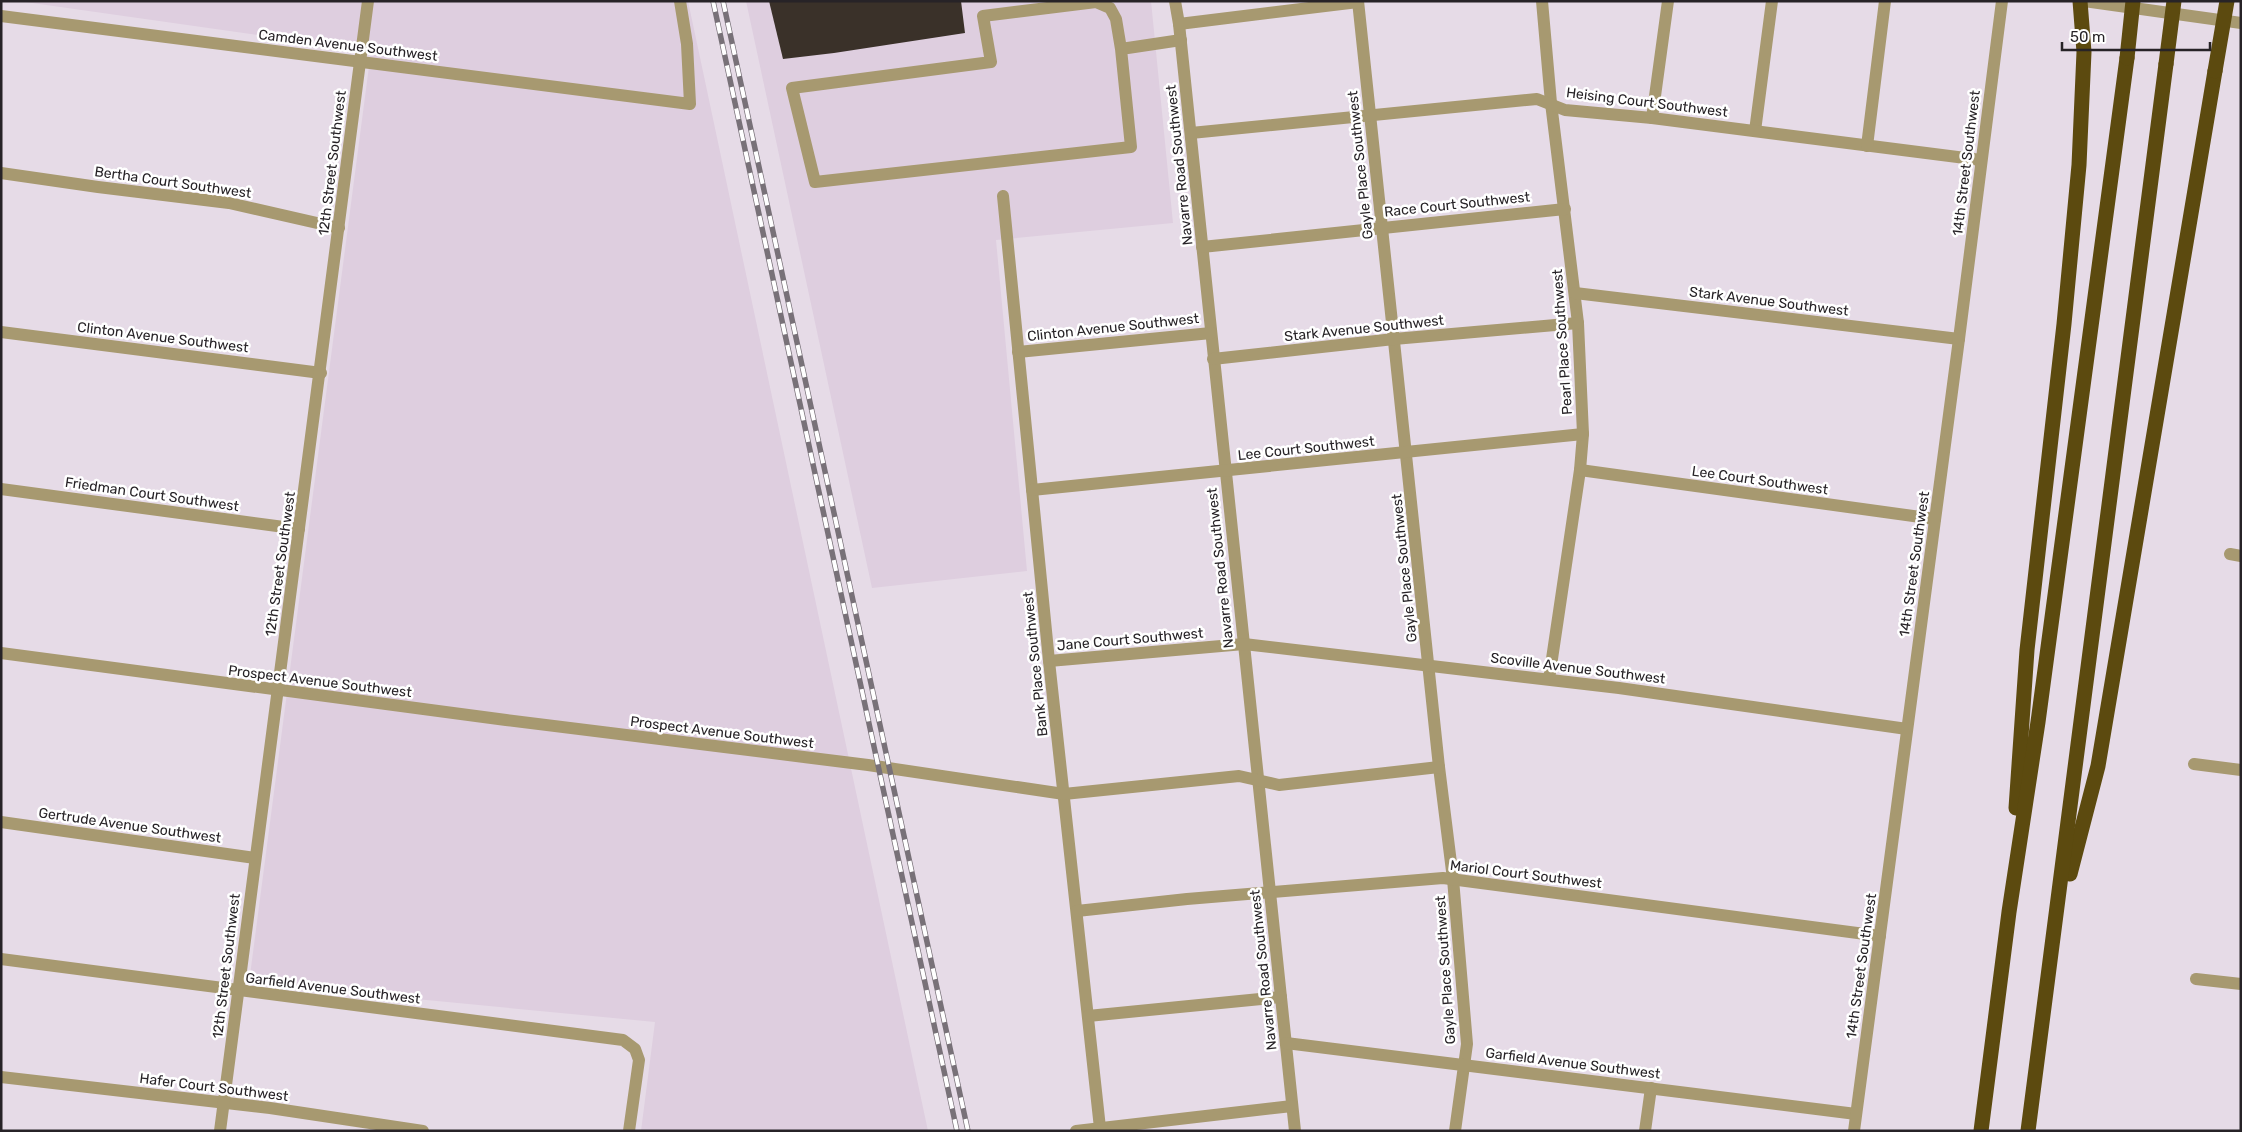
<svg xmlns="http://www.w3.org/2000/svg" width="2242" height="1132" viewBox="0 0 2242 1132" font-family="Rubik,sans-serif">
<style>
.built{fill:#decedf}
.building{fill:#3a3129}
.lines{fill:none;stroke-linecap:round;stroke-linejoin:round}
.minor{stroke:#a79970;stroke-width:12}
.highway{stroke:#5c4a0f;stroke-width:15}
.rail-casing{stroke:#787178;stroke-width:5.5}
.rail{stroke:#fff;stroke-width:4;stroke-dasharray:11;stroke-linecap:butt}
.highway-bridge{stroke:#5c4a0f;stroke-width:15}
.labels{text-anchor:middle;stroke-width:5;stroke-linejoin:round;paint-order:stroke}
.street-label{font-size:14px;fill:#272327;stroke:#fff}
</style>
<rect width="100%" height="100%" fill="#e6dbe7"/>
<!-- built -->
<g class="built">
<polygon points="18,1 688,1 928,1131 641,1131 655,1022 249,983 371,51"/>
<polygon points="746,1 1151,1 1173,223 996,240 1027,571 872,588"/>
</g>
<!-- building -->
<polygon class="building" points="769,1 961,1 965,33 834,53 783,59"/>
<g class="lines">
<!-- minor -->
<g class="minor">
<polyline points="1175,1 1179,24 1295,1131"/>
<polyline points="1358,1 1439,767 1453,879 1467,1044 1455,1131"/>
<polyline points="1542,1 1551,103 1578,323 1583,434 1580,470 1549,679"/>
<polyline points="2084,1 2241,23"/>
<polyline points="1,16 690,104 687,44 680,1"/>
<polyline points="1179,24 1358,2"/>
<polyline points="1121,49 1116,19 1110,8 1096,2 983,16 991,62 792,88 815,182 1131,147 1121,49 1181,40"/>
<polyline points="1652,118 1668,1"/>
<polyline points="1755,131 1772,1"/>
<polyline points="1191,133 1537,99 1565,110 1652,118 1981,160"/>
<polyline points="1867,146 1885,1"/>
<polyline points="1,173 98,187 229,203 339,228"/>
<polyline points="1003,196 1049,661 1100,1128"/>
<polyline points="1202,247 1565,209"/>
<polyline points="1575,293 1959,339"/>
<polyline points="1,332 321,373"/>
<polyline points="1018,352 1211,333"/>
<polyline points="1213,359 1394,339 1578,323"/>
<polyline points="1580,470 1935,519"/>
<polyline points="1,489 299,529"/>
<polyline points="1032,490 1583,434"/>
<polyline points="2230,554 2241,556"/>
<polyline points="1,653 506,720 868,765 1064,794 1239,776 1279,785 1439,767"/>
<polyline points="1049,661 1244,644 1619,688 1907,729"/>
<polyline points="2194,764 2241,770"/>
<polyline points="1,822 255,858"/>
<polyline points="1077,911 1187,899 1443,878 1880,936"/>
<polyline points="1,959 623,1040 635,1049 639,1060 629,1131"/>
<polyline points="2196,979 2241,984"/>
<polyline points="1088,1016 1281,997"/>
<polyline points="1286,1043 1856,1114"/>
<polyline points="1,1077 270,1108 423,1131"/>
<polyline points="220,1131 368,1"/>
<polyline points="1076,1131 1292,1106"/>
<polyline points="1645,1131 1651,1088"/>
<polyline points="1854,1131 1959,339 2002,1"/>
</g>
<!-- highway -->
<g class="highway">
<polyline points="2016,808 2027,650 2064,324 2079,165 2084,52 2080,1"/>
<polyline points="2070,874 2098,766 2215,71"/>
<polyline points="1981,1131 2009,912 2038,722 2127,58"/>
<polyline points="2028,1131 2166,64"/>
</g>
<defs>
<g id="rail">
<polyline points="713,1 957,1131"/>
<polyline points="723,1 968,1131"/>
</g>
</defs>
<!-- rail casing -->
<use href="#rail" class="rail-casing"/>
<!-- rail -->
<use href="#rail" class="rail"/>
<!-- highway-bridge -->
<g class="highway-bridge">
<polyline points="2127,58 2133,1"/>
<polyline points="2166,64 2174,1"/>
<polyline points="2215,71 2227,1"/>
</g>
</g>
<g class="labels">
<!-- street labels -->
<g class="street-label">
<text transform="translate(348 45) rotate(7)" y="5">Camden Avenue Southwest</text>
<text transform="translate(1647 102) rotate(7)" y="5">Heising Court Southwest</text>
<text transform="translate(332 163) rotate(-83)" y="5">12th Street Southwest</text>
<text transform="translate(1966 163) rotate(-83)" y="5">14th Street Southwest</text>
<text transform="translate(1179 165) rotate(-96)" y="5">Navarre Road Southwest</text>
<text transform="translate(1360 165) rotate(-96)" y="5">Gayle Place Southwest</text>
<text transform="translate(173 182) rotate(8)" y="5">Bertha Court Southwest</text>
<text transform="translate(1457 204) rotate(-6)" y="5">Race Court Southwest</text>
<text transform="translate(1769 301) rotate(7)" y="5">Stark Avenue Southwest</text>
<text transform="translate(1113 327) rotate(-6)" y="5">Clinton Avenue Southwest</text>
<text transform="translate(1364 328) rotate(-6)" y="5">Stark Avenue Southwest</text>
<text transform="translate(163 337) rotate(7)" y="5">Clinton Avenue Southwest</text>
<text transform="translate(1562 342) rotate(-94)" y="5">Pearl Place Southwest</text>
<text transform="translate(1306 448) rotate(-6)" y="5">Lee Court Southwest</text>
<text transform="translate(1760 480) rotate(8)" y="5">Lee Court Southwest</text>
<text transform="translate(152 494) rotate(8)" y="5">Friedman Court Southwest</text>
<text transform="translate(280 564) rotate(-82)" y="5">12th Street Southwest</text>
<text transform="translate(1914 564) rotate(-82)" y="5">14th Street Southwest</text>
<text transform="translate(1220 568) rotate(-96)" y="5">Navarre Road Southwest</text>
<text transform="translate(1404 568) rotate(-96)" y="5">Gayle Place Southwest</text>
<text transform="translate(1130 639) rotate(-5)" y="5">Jane Court Southwest</text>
<text transform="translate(1035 664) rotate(-96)" y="5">Bank Place Southwest</text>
<text transform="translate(1578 668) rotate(7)" y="5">Scoville Avenue Southwest</text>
<text transform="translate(320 681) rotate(7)" y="5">Prospect Avenue Southwest</text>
<text transform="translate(722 732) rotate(7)" y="5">Prospect Avenue Southwest</text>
<text transform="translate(130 825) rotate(8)" y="5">Gertrude Avenue Southwest</text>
<text transform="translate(1526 874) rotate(7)" y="5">Mariol Court Southwest</text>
<text transform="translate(226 966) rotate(-83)" y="5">12th Street Southwest</text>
<text transform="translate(1861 966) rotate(-82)" y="5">14th Street Southwest</text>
<text transform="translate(1263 970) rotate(-96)" y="5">Navarre Road Southwest</text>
<text transform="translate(1445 970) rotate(-94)" y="5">Gayle Place Southwest</text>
<text transform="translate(333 988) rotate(7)" y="5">Garfield Avenue Southwest</text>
<text transform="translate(1573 1063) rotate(7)" y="5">Garfield Avenue Southwest</text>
<text transform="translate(214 1087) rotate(7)" y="5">Hafer Court Southwest</text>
</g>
</g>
<!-- border -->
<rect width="2242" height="1132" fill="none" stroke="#272327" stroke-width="5"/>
<!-- scale -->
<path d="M2062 42v8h148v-8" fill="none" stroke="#272327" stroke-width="2.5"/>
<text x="2070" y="42" font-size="15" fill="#272327" stroke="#ffffff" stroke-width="4" paint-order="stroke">50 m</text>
</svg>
